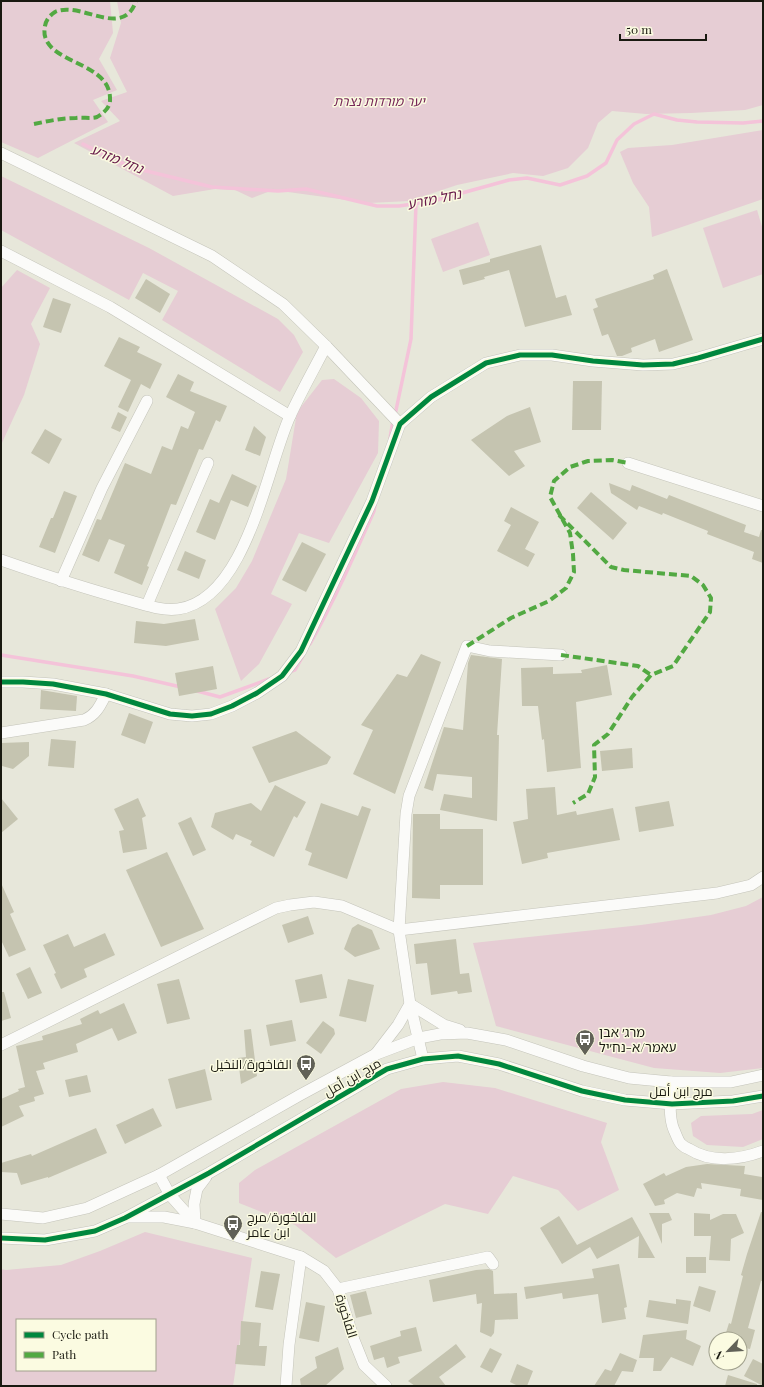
<svg xmlns="http://www.w3.org/2000/svg" width="764" height="1387" viewBox="0 0 764 1387" font-family="'Playfair Display',Cairo,'Noto Sans Hebrew',serif">
<style>
.green{fill:#e6cdd4;fill-rule:evenodd}
.lines{fill:none;stroke-linecap:round;stroke-linejoin:round}
.stream{stroke:#f4c3d9;stroke-width:3.5}
.building{fill:#c5c4b0}
.minor-casing{stroke:#c4c4ba;stroke-width:12}
.minor{stroke:#fbfbf9;stroke-width:11}
.quiet{stroke:#52a942;stroke-width:4;stroke-dasharray:8 4;stroke-linecap:butt}
.cycleway-casing{stroke:#fbfbe1;stroke-width:8}
.cycleway{stroke:#00873e;stroke-width:5}
.labels{text-anchor:middle;stroke-width:3;stroke-linejoin:round;paint-order:stroke}
.park-label{font-size:13px;font-style:italic;fill:#782859;stroke:#fbfbe1}
.poi-label{font-size:13px;fill:#191910;stroke:#fbfbe1;text-anchor:start}
.street-label{font-size:13px;fill:#191910;stroke:#fbfbe1}
.water-label{font-size:14px;font-style:italic;fill:#67184a;stroke:#fbfbe1}
</style>
<rect width="100%" height="100%" fill="#e7e7da"/>
<!-- green -->
<g class="green">
<polygon points="1,1 110,1 113,33 99,59 117,90 93,100 108,122 38,158 1,142"/>
<polygon points="117,1 763,1 763,105 745,110 691,113 646,114 612,111 598,123 588,148 568,168 543,176 513,173 457,185 409,201 369,203 273,190 252,198 235,190 215,189 173,196 74,143 120,121 101,101 127,92 110,58 121,23"/>
<polygon points="763,130 763,199 679,228 652,237 649,207 633,183 620,152 628,148 672,145"/>
<polygon points="1,176 149,248 278,319 294,335 303,352 280,392 162,320 178,291 143,273 129,300 1,230"/>
<polygon points="757,210 763,230 763,274 723,288 703,228"/>
<polygon points="478,222 490,255 443,272 431,239"/>
<polygon points="17,270 50,288 31,324 40,344 24,395 1,445 1,288"/>
<polygon points="334,379 361,398 379,421 378,453 329,543 299,533 271,594 292,604 259,664 241,681 215,609 236,588 252,561 286,479 297,412 322,380"/>
<polygon points="763,897 763,1068 720,1073 654,1068 496,1026 473,943 641,925 711,915 746,906"/>
<polygon points="443,1082 495,1088 607,1123 601,1142 619,1190 578,1211 558,1190 513,1176 488,1214 445,1204 336,1258 295,1225 239,1203 239,1183 255,1170 401,1089"/>
<polygon points="763,1110 763,1139 743,1147 707,1145 693,1136 691,1123 701,1116 752,1114"/>
<path d="M145,1232L252,1258L233,1386H1V1269L6,1270L61,1265L100,1251ZM17,1320H155V1370H17Z"/>
</g>
<g class="lines">
<!-- stream -->
<g class="stream">
<polyline points="83,144 130,167 212,187 278,191 306,189 377,206 399,206 433,201 509,180 527,178 560,185 587,176 606,163 617,140 634,124 654,114 677,120 697,122 743,123 763,121"/>
<polyline points="395,415 411,339 416,204"/>
<polyline points="390,438 393,421"/>
<path d="M310,644C334,601 354,556 374,511L375,505"/>
<polyline points="1,655 133,676 181,687"/>
<polyline points="290,672 295,670 303,656"/>
<polyline points="197,691 220,697 269,679"/>
</g>
</g>
<!-- building -->
<g class="building">
<polygon points="541,245 556,298 566,295 572,315 525,327 509,270 484,277 485,279 463,285 459,270 490,262 490,259"/>
<polygon points="667,269 693,340 659,352 655,339 631,348 632,352 622,356 617,356 608,334 602,336 593,309 598,307 595,299 654,279 653,275"/>
<polygon points="146,279 170,294 160,313 135,298"/>
<polygon points="53,298 71,304 61,333 43,327"/>
<polygon points="119,337 140,347 137,352 162,364 150,389 141,384 128,412 118,407 131,380 104,366"/>
<polygon points="178,374 194,382 190,391 227,406 220,422 216,420 203,450 199,449 176,505 171,504 147,566 149,567 142,585 114,573 125,545 109,539 99,562 82,555 97,519 101,520 125,463 151,474 162,446 172,450 181,426 188,429 195,412 166,397"/>
<polygon points="573,381 602,381 601,430 572,430"/>
<polygon points="530,407 541,442 514,451 525,466 509,476 471,440 507,416"/>
<polygon points="118,412 127,417 120,432 111,428"/>
<polygon points="254,426 266,437 260,456 245,450"/>
<polygon points="45,429 62,439 49,464 31,453"/>
<polygon points="232,474 257,486 248,507 231,500 215,540 196,532 210,499 219,503"/>
<polygon points="609,483 630,491 632,485 667,499 669,495 746,525 744,532 759,537 761,530 763,530 763,563 752,559 754,552 707,534 708,531 663,513 662,515 639,506 637,510 611,493"/>
<polygon points="64,491 77,496 55,553 39,547 51,518 53,518"/>
<polygon points="591,492 627,523 613,540 577,508"/>
<polygon points="511,507 539,522 525,549 535,554 528,567 497,551 511,525 504,521"/>
<polygon points="302,542 326,554 306,592 282,580"/>
<polygon points="185,551 206,560 199,579 177,570"/>
<polygon points="195,619 199,640 166,646 134,643 136,621 164,624"/>
<polygon points="421,654 441,662 395,794 353,774 373,730 361,725 397,674 407,677"/>
<polygon points="471,655 502,659 497,735 499,735 497,821 440,810 444,794 472,798 472,777 437,774 433,791 424,788 444,727 463,730 468,663"/>
<polygon points="607,665 612,695 576,702 581,768 547,772 544,739 542,740 538,706 522,706 521,668 553,667 553,674 582,673 581,670"/>
<polygon points="213,666 217,689 179,696 175,673"/>
<polygon points="41,690 77,696 76,711 40,709"/>
<polygon points="129,713 153,722 145,744 121,735"/>
<polygon points="296,731 331,757 327,764 269,783 252,747"/>
<polygon points="51,739 76,741 74,768 48,766"/>
<polygon points="29,742 29,756 13,769 2,766 1,762 1,743"/>
<polygon points="632,748 633,768 602,771 600,751"/>
<polygon points="275,785 306,802 297,818 294,816 274,857 250,845 252,841 236,834 233,840 211,827 215,813 251,803 261,811"/>
<polygon points="555,787 557,815 576,811 577,815 613,808 620,840 547,853 548,858 522,864 513,822 528,819 526,789"/>
<polygon points="1,798 18,819 1,833"/>
<polygon points="138,798 146,816 142,818 147,849 123,853 119,831 124,830 114,809"/>
<polygon points="669,801 674,826 639,832 635,807"/>
<polygon points="321,803 358,816 362,806 371,809 347,879 308,865 312,853 305,850"/>
<polygon points="413,814 440,814 440,829 483,829 483,885 440,885 440,899 412,898"/>
<polygon points="191,817 206,850 193,856 178,823"/>
<polygon points="167,852 204,929 161,947 126,870"/>
<polygon points="1,883 14,912 10,914 26,950 9,957 1,940"/>
<polygon points="308,916 314,934 288,943 282,925"/>
<polygon points="358,924 372,930 380,949 355,957 344,949 352,928"/>
<polygon points="105,933 115,955 84,969 87,977 61,989 54,974 56,973 43,945 68,934 74,947"/>
<polygon points="456,939 460,974 469,973 472,992 458,994 457,991 431,995 427,963 416,964 414,944"/>
<polygon points="30,967 42,993 28,999 16,974"/>
<polygon points="322,974 327,998 300,1003 295,980"/>
<polygon points="179,979 190,1019 167,1024 157,984"/>
<polygon points="348,979 374,985 366,1022 339,1016"/>
<polygon points="1,992 4,992 11,1018 1,1021"/>
<polygon points="124,1003 137,1033 118,1041 112,1028 76,1044 78,1052 43,1063 45,1069 36,1071 44,1094 34,1097 35,1101 19,1106 24,1116 1,1127 1,1099 19,1091 18,1089 25,1087 16,1046 43,1040 42,1036 82,1024 80,1019 98,1010 100,1014"/>
<polygon points="292,1020 296,1041 270,1046 266,1025"/>
<polygon points="323,1021 334,1029 335,1034 321,1054 306,1043"/>
<polygon points="251,1029 257,1076 241,1084 238,1058 246,1057 244,1030"/>
<polygon points="205,1069 212,1100 176,1109 168,1079"/>
<polygon points="87,1075 91,1092 69,1097 65,1080"/>
<polygon points="153,1108 162,1126 125,1144 116,1125"/>
<polygon points="96,1128 107,1153 48,1178 48,1177 21,1185 17,1173 1,1172 1,1163 31,1154 32,1156"/>
<polygon points="707,1164 745,1166 744,1174 762,1177 763,1200 740,1196 741,1189 701,1183 702,1189 697,1188 694,1197 677,1193 664,1200 665,1204 655,1206 643,1184 664,1173 666,1176 686,1167"/>
<polygon points="761,1212 763,1212 763,1276 762,1281 761,1281 748,1328 755,1330 750,1349 740,1347 740,1339 724,1339 729,1323 731,1324 743,1276 741,1275 747,1254"/>
<polygon points="649,1213 669,1213 672,1220 662,1224 662,1244"/>
<polygon points="694,1213 710,1214 710,1220 723,1214 736,1214 744,1233 731,1239 730,1261 709,1260 711,1236 694,1236"/>
<polygon points="559,1216 577,1245 632,1217 655,1258 638,1258 639,1236 597,1259 590,1247 562,1264 540,1228"/>
<rect x="686" y="1257" width="20" height="16"/>
<polygon points="619,1264 627,1307 624,1308 626,1319 602,1323 598,1294 563,1299 562,1293 526,1299 524,1287 594,1278 592,1269"/>
<polygon points="489,1269 493,1271 494,1294 517,1293 518,1319 495,1320 494,1333 491,1337 480,1332 482,1303 477,1304 476,1294 433,1302 429,1280 476,1270"/>
<polygon points="261,1271 280,1274 273,1310 255,1307"/>
<polygon points="699,1286 716,1291 710,1312 693,1306"/>
<polygon points="366,1291 372,1314 356,1318 350,1295"/>
<polygon points="676,1299 691,1301 688,1324 646,1317 649,1300 676,1304"/>
<polygon points="306,1302 325,1306 319,1342 299,1338"/>
<polygon points="241,1321 261,1323 259,1346 267,1346 265,1366 235,1364 237,1345 240,1345"/>
<polygon points="416,1327 422,1351 398,1357 400,1363 387,1368 384,1357 374,1360 370,1346 401,1336 400,1331"/>
<polygon points="687,1330 686,1339 701,1346 693,1366 671,1357 661,1371 653,1371 654,1358 639,1358 643,1335"/>
<polygon points="456,1344 466,1357 439,1377 446,1386 415,1386 408,1381"/>
<polygon points="338,1347 344,1369 325,1386 301,1386 300,1379 317,1368 315,1357"/>
<polygon points="490,1348 502,1354 492,1373 480,1367"/>
<polygon points="620,1353 637,1360 633,1372 622,1371 614,1386 594,1386 605,1369 611,1371"/>
<polygon points="753,1359 763,1364 763,1386 744,1376"/>
<polygon points="517,1364 533,1371 527,1386 518,1386 510,1382"/>
<polygon points="728,1375 757,1384 757,1386 725,1386"/>
</g>
<g class="lines">
<defs>
<g id="minor">
<polyline points="1,153 212,256 283,304 326,346 400,424"/>
<polyline points="1,251 110,307 290,416"/>
<polyline points="628,463 763,506"/>
<path d="M1,560C44,575 87,589 131,601C146,605 162,611 178,609C247,599 266,469 290,416C301,392 314,369 326,346"/>
<polyline points="61,581 102,488 147,401"/>
<polyline points="147,605 208,463"/>
<polyline points="1,682 23,682 53,684 106,694 170,714 192,716 211,714 232,706 257,693 282,676 301,651 372,501 400,424 431,397 486,363 520,355 552,355 593,361 643,365 673,364 698,358 763,339"/>
<path d="M1,733L84,720C96,715 100,706 106,694"/>
<polyline points="1,1045 276,908 290,905 314,902 342,906 399,930 717,893 751,885 763,877"/>
<polyline points="375,1055 398,1025 410,1004 444,1025 460,1030"/>
<polyline points="423,1059 410,1004 399,930 406,814 409,796 467,646 490,651 561,655"/>
<path d="M671,1082C671,1097 668,1116 674,1130C676,1134 678,1141 681,1144C683,1146 686,1148 689,1149C711,1163 739,1160 763,1151"/>
<polyline points="159,1175 170,1195 195,1223 301,1257 324,1271 338,1289 354,1340 364,1365 386,1386"/>
<polyline points="1,1214 43,1218 87,1208 159,1175 300,1095 374,1055 419,1038 440,1034 467,1033 506,1040 583,1066 629,1078 671,1082 731,1082 763,1075"/>
<polyline points="129,1217 164,1217 195,1223 194,1204 197,1189 206,1177"/>
<polyline points="1,1238 45,1240 95,1231 125,1218 209,1173 387,1069 423,1059 458,1056 499,1064 582,1091 625,1100 672,1104 733,1101 763,1096"/>
<polyline points="338,1289 488,1257 493,1264"/>
<polyline points="286,1386 289,1345 301,1257"/>
</g>
</defs>
<!-- minor casing -->
<use href="#minor" class="minor-casing"/>
<!-- minor -->
<use href="#minor" class="minor"/>
<!-- quiet -->
<g class="quiet">
<path d="M34,124C48,121 62,118 76,118C83,117 91,119 97,117C103,114 110,107 110,101C112,69 70,65 52,48C46,42 43,35 45,26C46,20 50,15 55,12C80,0 123,40 136,1"/>
<polyline points="559,515 611,567 624,570 691,576 703,585 711,598 710,612 673,666 651,675 632,697 608,734 594,745 595,777 588,794 573,803"/>
<polyline points="467,646 511,618 549,601 566,588 574,572 573,554 570,533 550,497 554,481 570,467 588,461 612,460 628,463"/>
<polyline points="561,655 638,666 651,675"/>
</g>
<defs>
<g id="cycleway">
<polyline points="1,682 23,682 53,684 106,694 170,714 192,716 211,714 232,706 257,693 282,676 301,651 372,501 400,424 431,397 486,363 520,355 552,355 593,361 643,365 673,364 698,358 763,339"/>
<polyline points="1,1238 45,1240 95,1231 125,1218 209,1173 387,1069 423,1059 458,1056 499,1064 582,1091 625,1100 672,1104 733,1101 763,1096"/>
</g>
</defs>
<!-- cycleway casing -->
<use href="#cycleway" class="cycleway-casing"/>
<!-- cycleway -->
<use href="#cycleway" class="cycleway"/>
</g>
<!-- icons -->
<defs>
<symbol id="bus-pin" viewBox="-11 -11 22 30"><path d="M0 17L-7.5 6A9.5 9.5 0 1 1 7.5 6Z" fill="#616157" stroke="#fbfbe1"/><path d="M-5-6H5V4H4V6H2V4H-2V6H-4V4H-5ZM-3.5-4V0h7V-4ZM-3.5 1.2v1.5H-2V1.2ZM2 1.2v1.5H3.5V1.2Z" fill="#fff"/></symbol>
</defs>
<g fill-rule="evenodd">
<use href="#bus-pin" x="574" y="1028" width="22" height="30"/>
<use href="#bus-pin" x="295" y="1053" width="22" height="30"/>
<use href="#bus-pin" x="222" y="1213" width="22" height="30"/>
</g>
<g class="labels">
<!-- park labels -->
<g class="park-label">
<text x="379" y="106">יער מורדות נצרת</text>
</g>
<!-- poi labels -->
<g class="poi-label">
<text x="599" y="1037">מרג׳ אבן<tspan x="599" dy="15">עאמר/א-נח׳יל</tspan></text>
<text x="292" y="1069" text-anchor="end">الفاخورة/النخيل</text>
<text x="247" y="1222">الفاخورة/مرج<tspan x="247" dy="15">ابن عامر</tspan></text>
</g>
<!-- street labels -->
<g class="street-label">
<text transform="translate(352 1077) rotate(-30)" y="5">مرج ابن أمل</text>
<text x="681" y="1096">مرج ابن أمل</text>
<text transform="translate(347 1316) rotate(73)" y="5">الفاخورة</text>
</g>
<!-- water labels -->
<g class="water-label">
<text transform="translate(117 159) rotate(22)" y="5">נחל מזרע</text>
<text transform="translate(434 199) rotate(-12)" y="5">נחל מזרע</text>
</g>
</g>
<!-- border -->
<rect width="764" height="1387" fill="none" stroke="#191910" stroke-width="4"/>
<!-- legend -->
<rect x="16" y="1319" width="140" height="52" fill="#fbfbe1" stroke="#a1a18d"/>
<rect x="24" y="1332" width="20" height="6" fill="#00873e" stroke="#a1a18d"/>
<text x="52" y="1339" font-size="12" fill="#191910">Cycle path</text>
<rect x="24" y="1352" width="20" height="6" fill="#52a942" stroke="#a1a18d"/>
<text x="52" y="1359" font-size="12" fill="#191910">Path</text>
<!-- north arrow -->
<g transform="translate(728 1351) rotate(245)"><circle r="19" fill="#fbfbe1" stroke="#a1a18d"/>
<path d="M0-3L7 15L0 10L-7 15Z" fill="#616157"/>
<text y="-6" font-size="11" font-weight="bold" text-anchor="middle" fill="#191910">N</text>
</g>
<!-- scale -->
<path d="M620 34v6h86v-6" fill="none" stroke="#191910" stroke-width="2"/>
<text x="626" y="34" font-size="12" fill="#191910" stroke="#fbfbe1" stroke-width="3" paint-order="stroke">50 m</text>
</svg>
